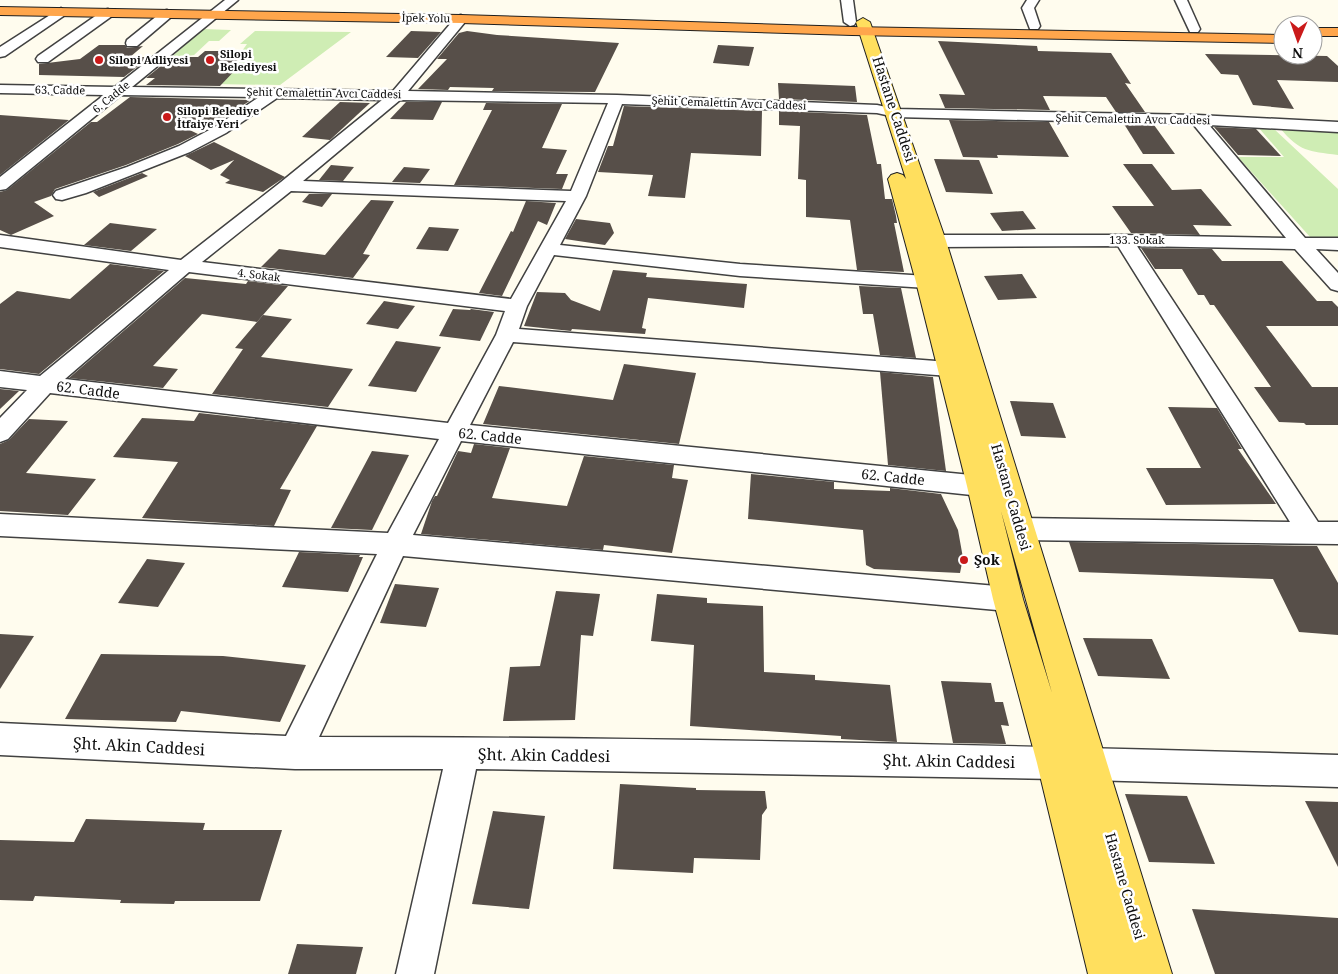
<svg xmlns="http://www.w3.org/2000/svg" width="1338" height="974" viewBox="0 0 1338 974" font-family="'Noto Serif',serif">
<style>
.green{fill:#cfedb4}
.building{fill:#574f49}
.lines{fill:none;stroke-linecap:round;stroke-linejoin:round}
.minor-casing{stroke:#414141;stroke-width:3}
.major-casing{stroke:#1f1f1f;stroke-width:2}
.highway-casing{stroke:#1f1f1f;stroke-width:2}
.minor{fill:#fff;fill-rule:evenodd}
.major{fill:#ffdf5e;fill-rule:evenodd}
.highway{fill:#ffa64c;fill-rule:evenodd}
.poi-dot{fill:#ca1a1a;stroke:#fff;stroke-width:2}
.labels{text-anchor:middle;stroke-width:5;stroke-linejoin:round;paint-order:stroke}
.far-street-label{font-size:11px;fill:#0e0e0e;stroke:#fff}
.far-poi-label{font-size:11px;font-weight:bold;fill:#0e0e0e;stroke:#fff;text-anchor:start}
.street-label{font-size:14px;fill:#0e0e0e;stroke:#fff}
.poi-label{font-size:14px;font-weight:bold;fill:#0e0e0e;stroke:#fff;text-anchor:start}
.near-street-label{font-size:16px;fill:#0e0e0e;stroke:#fff}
</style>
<rect width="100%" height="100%" fill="#fffcee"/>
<!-- green -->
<g class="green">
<path d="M203,29L231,30L219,41H209L194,55C183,56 177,60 167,61Z"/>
<polygon points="255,31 351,32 280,85 212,84 224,72 236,72 243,64 239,63 247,52 242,51 247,44 240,44"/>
<polygon points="1258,127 1273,128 1338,189 1338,239 1311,238 1238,157 1284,157"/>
<path d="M1280,128L1338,131V155C1308,151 1300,152 1280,128Z"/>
</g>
<!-- building -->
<g class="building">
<polygon points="411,31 441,32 418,58 386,57"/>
<polygon points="467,31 497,35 619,43 595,92 492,91 494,88 450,87 448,90 418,89 447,59 437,59 459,33"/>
<polygon points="938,41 1037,46 1038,51 1111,53 1131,84 1125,83 1145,112 1116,112 1106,97 1043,96 1050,110 945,108 939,94 965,95"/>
<polygon points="99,45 125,45 127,48 143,46 130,57 150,57 124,77 39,75 39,64 80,59"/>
<polygon points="718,45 754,47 749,66 713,63"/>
<polygon points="205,51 231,51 229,54 243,54 233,65 240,65 220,86 146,85 155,78 146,78 172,57 198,57"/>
<polygon points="1205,54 1327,56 1338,66 1338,82 1277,80 1294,109 1253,105 1238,75 1221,74"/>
<polygon points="778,83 855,86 857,102 779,99"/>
<polygon points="130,97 251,100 210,127 177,124 198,134 178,144 126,165 55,189 51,196 34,202 54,216 11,235 0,230 0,192 7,190 91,122 97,122"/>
<polygon points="340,102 370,103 330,140 302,137"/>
<polygon points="406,102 442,102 433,120 390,119"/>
<polygon points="486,103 562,104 542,148 567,150 556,174 568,174 562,189 454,185 492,110 483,110"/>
<polygon points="624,106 762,111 761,156 691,153 685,198 648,196 653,175 598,172 608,146 613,146"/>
<polygon points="779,111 867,115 877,164 881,164 885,199 892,199 896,216 897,223 894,223 904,272 857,270 850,220 806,217 806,180 798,179 800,126 779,125"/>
<polygon points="0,115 69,120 0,175"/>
<polygon points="949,120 1049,122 1069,157 997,155 998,158 963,157"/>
<polygon points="1124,124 1154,125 1175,154 1143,154"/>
<polygon points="1214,127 1256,129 1281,156 1238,155"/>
<polygon points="214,142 271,170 285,177 263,192 225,183 230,180 220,175 234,160 211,170 185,156"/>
<polygon points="934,159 979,160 993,194 946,192"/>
<polygon points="1123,164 1152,164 1172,190 1201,189 1232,226 1193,225 1200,235 1131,233 1112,206 1154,206"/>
<polygon points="331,165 354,167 343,181 319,180"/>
<polygon points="404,167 430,169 420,183 392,182"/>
<polygon points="142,173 148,176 99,197 93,192"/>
<polygon points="309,194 332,194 322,207 302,202"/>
<polygon points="371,200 394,201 363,254 370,255 353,278 261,267 279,249 325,255"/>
<polygon points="526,201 556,203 547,225 538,221 502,296 479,293 511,231 513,232"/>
<polygon points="1023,211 1036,229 1002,231 990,213"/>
<polygon points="576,219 610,223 614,233 605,245 565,239"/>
<polygon points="110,223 157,229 131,251 84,245"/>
<polygon points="429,227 459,229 448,251 416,249"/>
<polygon points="1141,248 1212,249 1222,261 1282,261 1317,301 1332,301 1338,307 1338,326 1266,326 1312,387 1338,387 1338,425 1306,425 1304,423 1279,422 1254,387 1271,387 1214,305 1210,305 1204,295 1198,295 1182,269 1155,269"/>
<polygon points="110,264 164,271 39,374 0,369 0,304 17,291 70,299"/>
<polygon points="613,270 647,273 646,277 747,284 744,308 648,298 642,328 646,329 645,334 572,329 571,331 524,326 537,292 565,293 571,300 600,311"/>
<polygon points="1022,274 1037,298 998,300 984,276"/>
<polygon points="185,278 246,284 248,281 288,286 257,322 202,314 153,366 178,369 163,388 69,378"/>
<polygon points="859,286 901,288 916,358 880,355 873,314 863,314"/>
<polygon points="384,301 415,306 398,329 366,324"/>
<polygon points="453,309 470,310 471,309 494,312 480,341 439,336"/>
<polygon points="263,315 292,319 261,357 353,369 328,407 212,394 243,349 235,348"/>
<polygon points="396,341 441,347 416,392 368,386"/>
<polygon points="624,364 696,373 679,444 483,424 499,386 613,400"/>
<polygon points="880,372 933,377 946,471 888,465"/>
<polygon points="0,389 19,391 0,409"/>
<polygon points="1010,401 1053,403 1066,438 1021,436"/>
<polygon points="1168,407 1217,408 1242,449 1238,449 1276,504 1166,505 1146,468 1201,468"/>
<polygon points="199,413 317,426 280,489 291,490 274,526 142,518 178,462 113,457 142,418 194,421"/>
<polygon points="29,419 68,421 26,473 96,479 68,515 0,511 0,444 9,440"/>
<polygon points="474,444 510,448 492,498 567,506 584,456 674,465 672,478 688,480 672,553 604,545 603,550 421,534 432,501 435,496 437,496 458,451 471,453"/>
<polygon points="372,451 409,455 372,530 331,528"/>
<polygon points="751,474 834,482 834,489 890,491 890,488 941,494 958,530 963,558 960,573 874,569 866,565 863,530 748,519"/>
<polygon points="1069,542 1317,546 1338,583 1338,635 1299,632 1273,579 1079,572"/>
<polygon points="299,552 360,555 359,557 363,557 348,592 282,587"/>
<polygon points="147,559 185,563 158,607 118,603"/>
<polygon points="395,584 439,588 426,627 380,623"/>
<polygon points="556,591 600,594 593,636 581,635 575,720 503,721 510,667 540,666"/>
<polygon points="657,594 707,598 707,603 763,606 764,672 815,675 815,680 890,685 897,742 841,739 841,736 690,726 694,645 651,641"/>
<polygon points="0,634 34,636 0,689"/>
<polygon points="1083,638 1152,639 1170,679 1098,676"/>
<polygon points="101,654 223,656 306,665 280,722 181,711 176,722 65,719"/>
<polygon points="941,681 991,683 995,702 1003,702 1009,726 1001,725 1006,744 953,743"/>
<polygon points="620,784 696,788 696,790 765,791 767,808 762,815 760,860 694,858 693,873 613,869"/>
<polygon points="1125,794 1187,796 1215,864 1149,862"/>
<polygon points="1305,801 1338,802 1338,867"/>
<polygon points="493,811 545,816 529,909 472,904"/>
<polygon points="86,819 205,823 203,830 282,830 260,901 175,901 174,904 120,903 121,900 35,896 33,901 0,900 0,840 74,842"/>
<polygon points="1192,909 1338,918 1338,974 1215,974"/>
<polygon points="297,944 363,947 356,974 288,974"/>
</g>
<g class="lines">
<defs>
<g id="minor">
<path d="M225,0H238L132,87L393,91L457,16L461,15L467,19L465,22L408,91L617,95L877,105L895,109L1197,115L1338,122V132L1209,125L1305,238H1338V250L1316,249L1338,273V291L1331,289L1295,249L1137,246L1318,522H1338V544L1020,540L1011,537L1007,529L1011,521L1020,518L1290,522L1118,246L936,247L930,245L927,241L930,237L936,235H1124L1286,238L1193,124L895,117L877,113L622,104L586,196L560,245L740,264L927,276L934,278L937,282L934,286L927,288L740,276L554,255L527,306L519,329L949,362L957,364L960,369L957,374L949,376L513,342L470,425L981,476L990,479L993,486L990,493L981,496L461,441L413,535L1008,587L1018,590L1022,599L1018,608L1008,611L403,556L319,737C659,737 998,745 1338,755V787L1055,779L476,769L434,974H396L443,769H295L0,755V723L286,736L377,554L0,536V514L388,533L439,439L50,393L8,439L0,442V418L27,390L0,387V371L40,376L169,270L0,247V235L181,260L281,182L382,100L277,98L226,133L190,152L86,193L62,200L56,199L53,195L56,191L127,167L179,146L215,127L259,97L121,95L6,189L0,190V177L104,95L0,93V85L115,87ZM400,100L608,103L571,191L303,181ZM291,191L566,201L511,299L202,262ZM189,272L505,311L496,335L448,423L65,379Z"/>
<polygon points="841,0 853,0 856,22 854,25 850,26 844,22"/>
<polygon points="1027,0 1039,0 1034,8 1040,26 1038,29 1030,29 1022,8"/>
<polygon points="1175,0 1187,0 1200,29 1198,32 1190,32"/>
<polygon points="61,8 67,12 65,15 5,56 0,57 0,47"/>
<polygon points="108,9 114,13 112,16 48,62 38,62 36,59 38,56 104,10"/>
<polygon points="167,10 173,14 171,17 137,46 127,46 126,43 127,40 163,11"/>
</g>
<path id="major" d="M863,18L870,22L946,241L1172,974H1088L1037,763L993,599L967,486L916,282L888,179L891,175L897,173L903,175L906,179L856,22ZM1001,511L1052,693L1023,599Z"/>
<g id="highway">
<polygon points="0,7 461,15 852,27 1283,35 1283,43 852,35 461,23 0,15"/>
<rect x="1313" y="28" width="25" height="8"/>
</g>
</defs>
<!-- minor casing -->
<use href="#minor" class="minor-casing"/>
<!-- major casing -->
<use href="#major" class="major-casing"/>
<!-- highway casing -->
<use href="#highway" class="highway-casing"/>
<!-- minor -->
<use href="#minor" class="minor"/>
<!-- major -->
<use href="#major" class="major"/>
<!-- highway -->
<use href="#highway" class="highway"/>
</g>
<!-- markers -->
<g class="poi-dot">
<circle cx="99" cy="60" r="5"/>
<circle cx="210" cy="60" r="5"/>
<circle cx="167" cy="117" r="5"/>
<circle cx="964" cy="560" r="5"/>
</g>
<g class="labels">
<!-- far-street labels -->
<g class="far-street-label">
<text transform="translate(426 18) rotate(1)" y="4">İpek Yolu</text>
<text transform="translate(60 90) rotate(1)" y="4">63. Cadde</text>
<text transform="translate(324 93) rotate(1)" y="4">Şehit Cemalettin Avcı Caddesi</text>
<text transform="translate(111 97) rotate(-39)" y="4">6. Cadde</text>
<text transform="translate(729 103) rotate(2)" y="4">Şehit Cemalettin Avcı Caddesi</text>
<text transform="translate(1133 119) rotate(1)" y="4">Şehit Cemalettin Avcı Caddesi</text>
<text x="1137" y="244">133. Sokak</text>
<text transform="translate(259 275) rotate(7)" y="4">4. Sokak</text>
</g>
<!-- far-poi labels -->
<g class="far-poi-label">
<text x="220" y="58">Silopi<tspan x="220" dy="13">Belediyesi</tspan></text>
<text x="109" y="64">Silopi Adliyesi</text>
<text x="177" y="115">Silopi Belediye<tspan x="177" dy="13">İtfaiye Yeri</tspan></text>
</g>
<!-- street labels -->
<g class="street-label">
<text transform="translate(894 109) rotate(72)" y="5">Hastane Caddesi</text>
<text transform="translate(88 390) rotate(7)" y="5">62. Cadde</text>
<text transform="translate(490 436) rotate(6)" y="5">62. Cadde</text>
<text transform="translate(893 477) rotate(6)" y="5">62. Cadde</text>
<text transform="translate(1011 497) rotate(74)" y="5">Hastane Caddesi</text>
<text transform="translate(1125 886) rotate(74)" y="5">Hastane Caddesi</text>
</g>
<!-- poi labels -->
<g class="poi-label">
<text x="974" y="565">Şok</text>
</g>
<!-- near-street labels -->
<g class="near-street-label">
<text transform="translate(139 746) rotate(3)" y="6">Şht. Akin Caddesi</text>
<text transform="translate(544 755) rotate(1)" y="6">Şht. Akin Caddesi</text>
<text transform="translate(949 761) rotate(1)" y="6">Şht. Akin Caddesi</text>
</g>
</g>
<!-- north arrow -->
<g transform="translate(1298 40) rotate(182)"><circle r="24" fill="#ffffff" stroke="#9f9f9f"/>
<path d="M0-4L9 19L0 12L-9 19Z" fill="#ca1a1a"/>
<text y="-8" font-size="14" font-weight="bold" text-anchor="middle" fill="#0e0e0e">N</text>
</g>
</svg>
